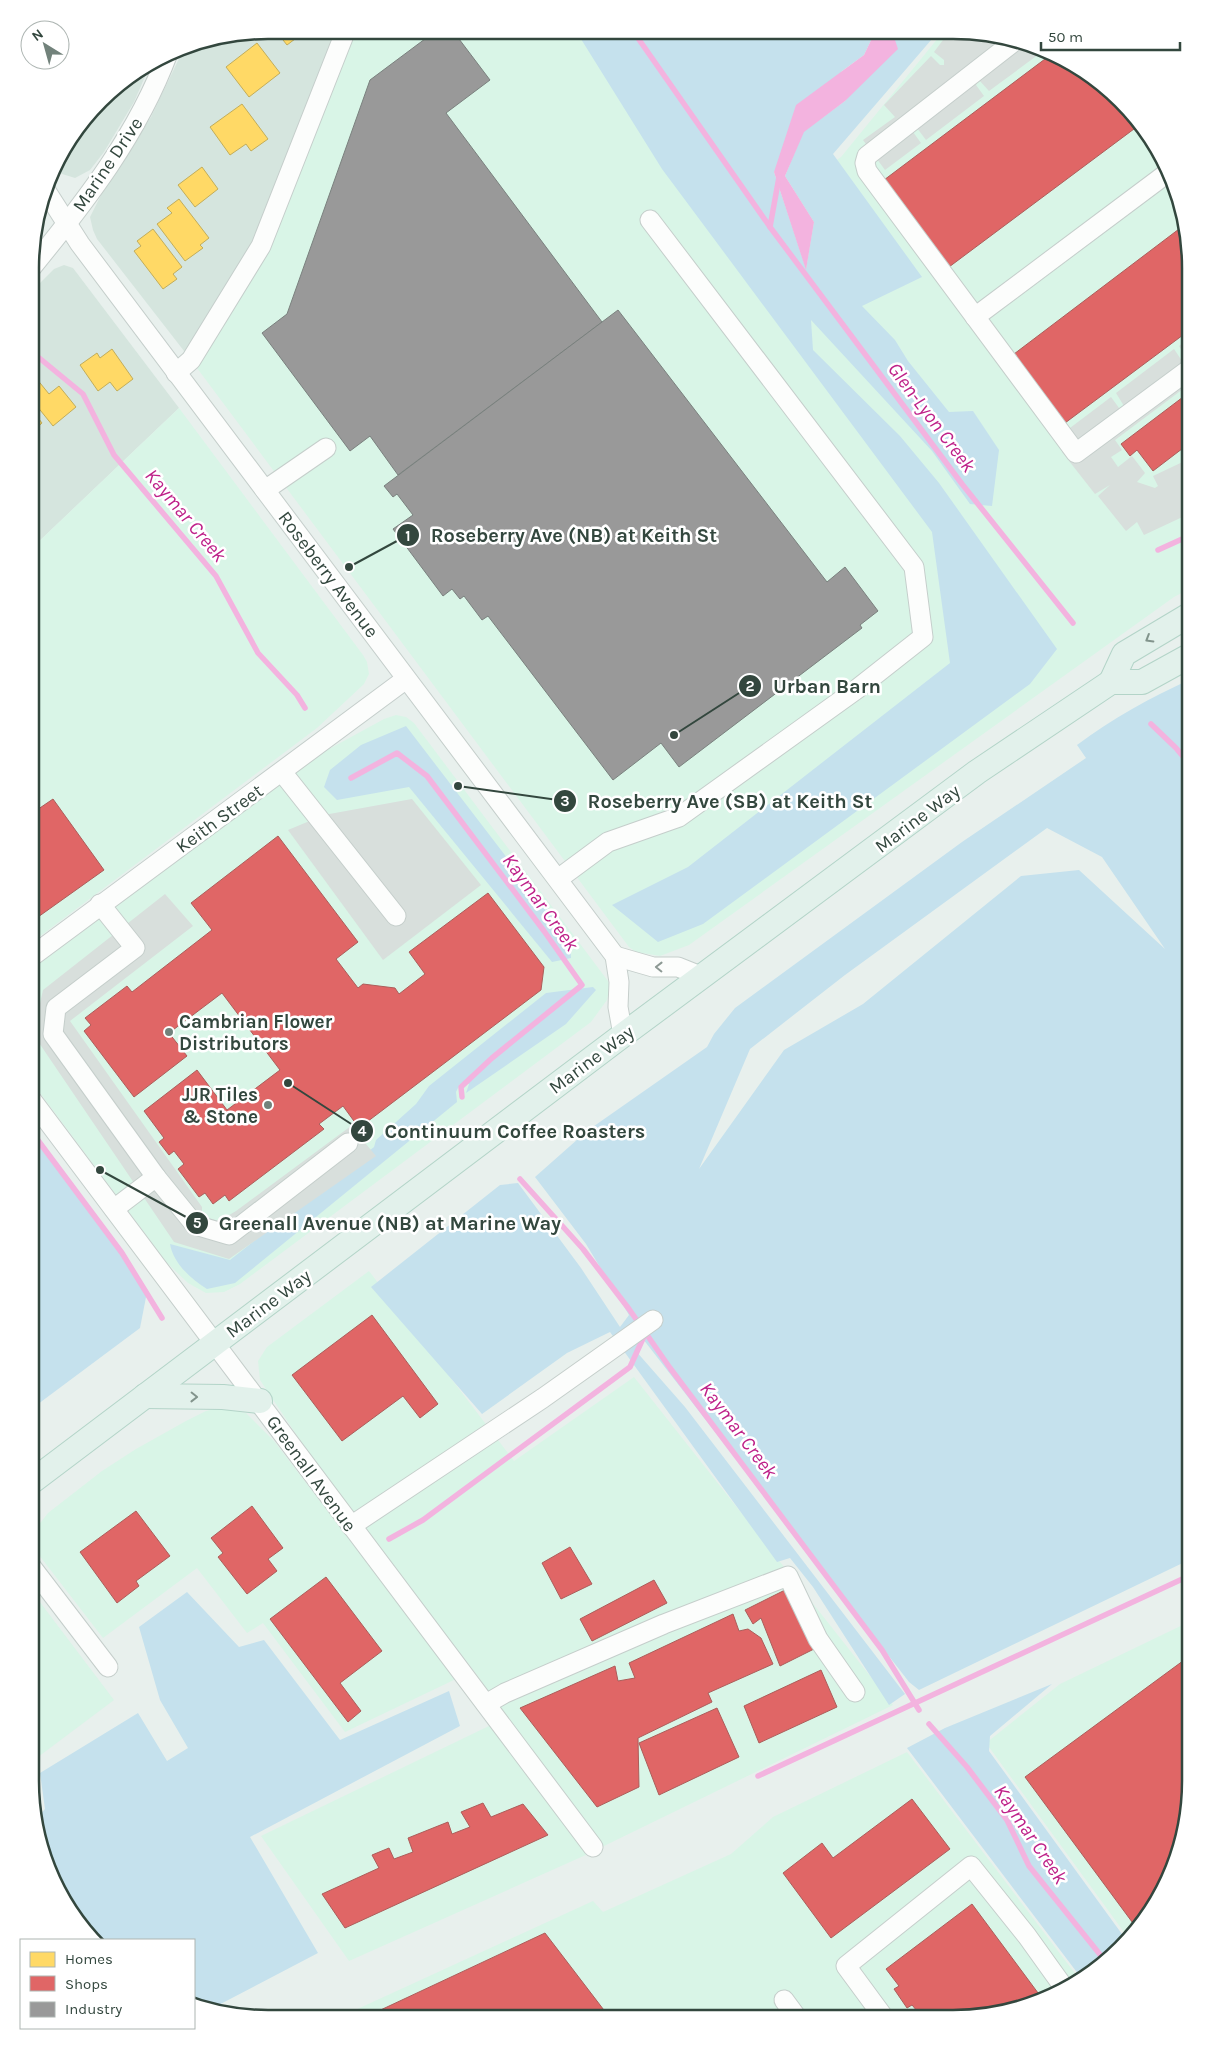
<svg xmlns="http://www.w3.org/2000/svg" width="1221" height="2049" viewBox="0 0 1221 2049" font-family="Karla,sans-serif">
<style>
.residential{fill:#d5e5de}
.commercial{fill:#d9f5e7}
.green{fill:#c5e1ed;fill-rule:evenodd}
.parking{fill:#d8dfdc}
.water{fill:#f3b3df}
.homes{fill:#ffd966;stroke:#c2ad5a}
.shops{fill:#e06666;stroke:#ac5d5a}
.industry{fill:#999;stroke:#7a807e}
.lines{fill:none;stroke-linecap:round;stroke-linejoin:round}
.stream{stroke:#f3b3df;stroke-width:5.5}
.minor-casing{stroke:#c5cecb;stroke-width:21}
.major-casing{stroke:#b3d4c8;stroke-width:26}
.minor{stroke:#fcfdfc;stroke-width:19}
.major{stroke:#e2f1eb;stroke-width:24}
.oneway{stroke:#82948c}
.oneway2{stroke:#8d9994}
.poi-dot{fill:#72827b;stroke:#fff;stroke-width:2}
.labels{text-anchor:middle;stroke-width:5;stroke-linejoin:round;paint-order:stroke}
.street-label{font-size:19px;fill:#33473e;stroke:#fff}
.poi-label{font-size:19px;font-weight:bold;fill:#33473e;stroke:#fff;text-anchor:start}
.water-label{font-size:20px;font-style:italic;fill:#be2189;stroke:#fff}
.rim{fill:none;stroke:#33473e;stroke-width:2.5}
.leader{fill:none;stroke:#33473e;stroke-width:2}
.callout-dot{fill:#33473e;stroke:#fff;stroke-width:2}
.mark-label{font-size:15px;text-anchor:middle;font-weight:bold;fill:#fff}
.callout-label{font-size:20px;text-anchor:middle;font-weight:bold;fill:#33473e;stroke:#fff;stroke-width:5;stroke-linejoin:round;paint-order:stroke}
</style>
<rect width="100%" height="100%" fill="#e8f0ed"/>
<!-- residential -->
<g class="residential">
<polygon points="267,30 346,30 276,212 191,360 97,239 93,230 90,217 102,193 151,117 185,46"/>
<polygon points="150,65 134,102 104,152 90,170 75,178 59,173 55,162 111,89"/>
<polygon points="64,265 73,268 179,408 32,548 32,291 54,269"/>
</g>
<!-- commercial -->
<g class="commercial">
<polygon points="346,30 620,31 760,214 841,157 943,32 985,32 1045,48 1098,79 1142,123 1173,177 1191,267 1191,588 1174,597 689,945 660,956 636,952 629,947 191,360 261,246"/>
<polygon points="179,408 363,655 367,662 369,674 364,684 317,728 31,943 32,548"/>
<polygon points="396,715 406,717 414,723 608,981 610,986 607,1000 591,1022 240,1284 224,1292 206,1293 188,1283 167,1263 31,1081 31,970 320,754 384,719"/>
<polygon points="369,1271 514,1461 634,1377 893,1705 602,1847 474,1671 335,1493 260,1380 258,1361 267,1347"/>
<polygon points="219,1408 246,1413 274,1441 456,1679 345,1732 263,1623 247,1633 197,1568 103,1638 32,1546 34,1531 48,1513 102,1471 136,1449 186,1421 206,1411"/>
<polygon points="30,1589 114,1700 30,1763"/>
<polygon points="1191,1621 1190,1797 1178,1858 1142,1926 1129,1939 986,1743 1060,1684"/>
<polygon points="491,1725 588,1854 349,1961 261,1836"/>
<polygon points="907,1752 1080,1980 1044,2001 954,2019 340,2017 593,1901 603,1912 731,1854 773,1817"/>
</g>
<!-- green -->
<g class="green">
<polygon points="576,31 875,32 864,55 842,71 774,172 806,269 814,222 785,176 803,132 845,101 896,32 938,32 833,154 922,277 862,306 895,340 908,361 949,412 973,411 999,450 992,506 970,504 932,451 811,320 813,350 900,436 939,483 1057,649 1030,684 703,924 658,942 612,905 688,867 950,663 932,532 662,169"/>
<path d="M1191,679V1559L919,1690L909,1682L643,1339L635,1350L685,1407L905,1694L889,1705L813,1587L790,1558L777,1562L610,1332L567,1353L482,1414L371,1287L500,1185L518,1183L581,1268L620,1327L629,1315L586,1244L535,1177L587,1131L707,1047L714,1034L735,1008L962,842L1086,758L1077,745C1113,718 1150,698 1191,679ZM1047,828L1102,857L1165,949L1079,870L1021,876L863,1004L784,1050L699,1169L750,1049L845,975Z"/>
<polygon points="406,726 570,940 571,958 552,962 409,787 337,800 324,787 330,770 361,745"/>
<path d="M593,987L596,990L566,1024L466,1093L469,1084H460L456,1092L457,1102L235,1283L207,1289C191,1279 173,1263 170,1244L230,1260L374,1147L376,1140L416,1104L429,1086L546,993Z"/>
<polygon points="31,1126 147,1292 140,1328 30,1410"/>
<polygon points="187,1592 239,1647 264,1640 340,1740 449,1691 460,1726 250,1837 318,1953 209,2010 194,2005 194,1940 93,1940 79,1926 48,1872 37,1818 45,1809 40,1773 138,1713 167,1761 188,1748 160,1700 139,1627"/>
<polygon points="1052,1684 990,1736 989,1751 1127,1941 1098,1970 1082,1979 907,1748 945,1728"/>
</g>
<!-- parking -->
<g class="parking">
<polygon points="949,32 985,32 1046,49 989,91 979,80 976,85 984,96 926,140 917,128 913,132 921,143 885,170 863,140 895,117 884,105 931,56 940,65 944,65 944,60 934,52"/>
<polygon points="1191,337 1191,383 1115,440 1122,450 1111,457 1118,467 1132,456 1145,473 1137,482 1155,488 1158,486 1153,476 1191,458 1191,513 1144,535 1137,522 1126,531 1098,496 1110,485 1095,494 1062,452 1078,440 1070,428 1111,397 1119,408 1124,406 1116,393 1174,349 1182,361 1187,359 1179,346"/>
<polygon points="412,799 481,885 383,960 288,830 324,815"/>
<polygon points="165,894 193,926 70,1021 202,1207 202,1216 219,1221 236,1211 351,1126 376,1156 229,1259 174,1242 33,1034 43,990"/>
</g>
<!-- water -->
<polygon class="water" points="875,32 896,32 894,37 898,49 845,101 804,132 785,176 814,222 806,270 774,172 796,105 864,55"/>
<!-- homes -->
<g class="homes">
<polygon points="275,30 301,30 303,33 287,45"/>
<polygon points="257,43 280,73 249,97 226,67"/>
<polygon points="242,104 268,139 251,151 246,144 230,155 210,127"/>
<polygon points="202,167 218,189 195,207 178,185"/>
<polygon points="179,199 209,238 200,245 203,248 185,261 157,224 172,213 167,208"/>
<polygon points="153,229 182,267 173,274 177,279 163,289 134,251 141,246 137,241"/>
<polygon points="112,349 133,379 117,391 110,382 98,391 80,365 97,353 100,358"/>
<polygon points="36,378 49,394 59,386 76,407 53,426 32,400 32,381"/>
<polygon points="32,410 42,423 32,432"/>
</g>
<!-- shops -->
<g class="shops">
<polygon points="1053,53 1098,79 1142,123 949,267 884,180"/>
<polygon points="1183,226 1191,267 1191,329 1065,423 1014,354"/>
<polygon points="1191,391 1191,442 1153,471 1137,450 1130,456 1121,444"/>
<polygon points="53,799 104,870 31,922 31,814"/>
<polygon points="278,836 358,942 336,959 358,988 363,984 395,988 399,994 425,974 409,952 488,893 544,967 541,990 359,1128 343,1106 319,1124 324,1129 229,1201 225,1195 213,1204 205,1193 199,1197 178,1169 184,1164 174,1151 169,1155 159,1142 164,1138 144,1111 197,1070 227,1110 280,1070 222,993 169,1033 187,1056 134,1097 84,1031 91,1025 85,1018 127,986 132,992 212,930 191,903"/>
<polygon points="372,1315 438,1404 420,1418 403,1396 342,1441 292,1375"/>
<polygon points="252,1506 283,1548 268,1559 277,1571 247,1594 218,1557 223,1553 211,1538"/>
<polygon points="136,1511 170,1556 136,1581 139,1586 117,1603 80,1552"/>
<polygon points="570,1547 592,1584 561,1599 542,1563"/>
<polygon points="326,1577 382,1651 340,1683 361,1711 348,1722 270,1619"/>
<polygon points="654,1580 667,1603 592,1641 580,1619"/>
<polygon points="787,1589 814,1649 780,1666 761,1618 753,1624 745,1610"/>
<polygon points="733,1614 739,1631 748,1629 761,1638 773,1664 708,1693 712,1702 638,1738 639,1787 597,1807 520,1708 615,1666 618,1681 635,1678 629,1663"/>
<polygon points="1191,1655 1190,1797 1178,1858 1138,1930 1025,1777"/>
<polygon points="821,1670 837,1707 759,1743 744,1706"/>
<polygon points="717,1708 739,1757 659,1795 639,1743"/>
<polygon points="912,1799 950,1849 831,1938 783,1873 822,1843 833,1858"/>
<polygon points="483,1803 491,1817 523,1804 548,1835 345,1928 322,1894 379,1868 372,1855 389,1848 394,1859 413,1852 408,1838 448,1822 452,1834 470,1827 461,1812"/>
<polygon points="972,1904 1044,2001 954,2019 924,2019 912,2005 907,2008 894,1989 899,1986 886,1969"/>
<polygon points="545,1933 610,2018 375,2017 372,2014"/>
</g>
<!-- industry -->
<g class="industry">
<polygon points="437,30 453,31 490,80 446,113 602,322 398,475 370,436 350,451 262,333 287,314 370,80"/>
<polygon points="618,310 827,582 845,567 878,611 860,625 862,628 679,767 661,743 613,780 488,616 482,620 464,596 460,599 452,589 443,596 393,529 413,515 397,494 393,497 384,486"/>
</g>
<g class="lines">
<!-- stream -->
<g class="stream">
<polyline points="633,31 770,227"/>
<polyline points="779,177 770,227 962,484 1073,623"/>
<polyline points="32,352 83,394 114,455 216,576 258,653 297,695 305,708"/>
<polyline points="1158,550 1191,535"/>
<polyline points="1151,724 1176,748 1191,766"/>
<polyline points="351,778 397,753 427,776 544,931 582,985 492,1058 461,1087 462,1097"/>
<polyline points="31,1131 122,1253 162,1318"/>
<polyline points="520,1179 583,1249 629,1309 670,1368 882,1650 919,1710"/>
<polyline points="389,1539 423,1520 630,1367 645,1334"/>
<polyline points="929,1724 967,1767 1007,1820 1029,1866 1106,1962"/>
<polyline points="758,1776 1191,1575"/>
</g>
<defs>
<g id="minor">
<polyline points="1016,40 867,156 865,163 867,171 1076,453 1191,368"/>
<polyline points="46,191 80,244 615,956 619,982 618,1007 623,1035"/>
<path d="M32,267C86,201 138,134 168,53"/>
<polyline points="975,317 1170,171"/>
<polyline points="176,373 191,360 261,246 346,30"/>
<polyline points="265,490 326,448"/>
<polyline points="282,772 396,916"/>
<polyline points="558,879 608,842 679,817 857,689 923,637 914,567 650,220"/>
<polyline points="100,904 135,948 56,1008 53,1034 156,1177"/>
<polyline points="615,956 653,967 678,967 703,977"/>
<polyline points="31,957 406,679"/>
<path d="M31,1099C220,1348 406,1598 593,1847"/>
<polyline points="114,1209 156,1177 195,1225 229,1235 348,1143"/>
<polyline points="351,1526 543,1398 653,1320"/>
<polyline points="30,1565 108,1667"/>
<polyline points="486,1704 505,1693 664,1624 788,1576 818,1639 855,1692"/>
<polyline points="784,2000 798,2019"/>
<polyline points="885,2019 846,1966 971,1866 1027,1936 1065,1989"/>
</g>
<g id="major">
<polyline points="1111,682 1124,654 1191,614"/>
<polyline points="145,1396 223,1397 260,1401"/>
<polyline points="30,1483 623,1035 977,772 1111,682 1142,682 1191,655"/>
</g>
</defs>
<!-- minor casing -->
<use href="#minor" class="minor-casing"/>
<!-- major casing -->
<use href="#major" class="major-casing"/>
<!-- minor -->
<use href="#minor" class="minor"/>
<!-- major -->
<use href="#major" class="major"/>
</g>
<!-- one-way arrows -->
<defs><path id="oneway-chevron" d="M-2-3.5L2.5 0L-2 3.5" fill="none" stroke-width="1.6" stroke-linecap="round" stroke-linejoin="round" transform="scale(1.25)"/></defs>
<g class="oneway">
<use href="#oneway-chevron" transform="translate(1149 639) rotate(149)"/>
<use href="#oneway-chevron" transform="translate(194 1397) rotate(1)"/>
</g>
<use class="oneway2" href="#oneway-chevron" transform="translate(659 967) rotate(-179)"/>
<!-- markers -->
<g class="poi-dot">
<circle cx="169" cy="1032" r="5"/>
<circle cx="268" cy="1105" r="5"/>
</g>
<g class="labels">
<!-- street labels -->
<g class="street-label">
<text transform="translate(107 164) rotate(-56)" y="7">Marine Drive</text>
<text transform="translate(329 574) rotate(53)" y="7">Roseberry Avenue</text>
<text transform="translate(219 818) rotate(-36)" y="7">Keith Street</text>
<text transform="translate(917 818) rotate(-37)" y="7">Marine Way</text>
<text transform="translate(591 1059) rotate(-37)" y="7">Marine Way</text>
<text transform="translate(268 1303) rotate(-37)" y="7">Marine Way</text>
<text transform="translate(312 1473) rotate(54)" y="7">Greenall Avenue</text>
</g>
<!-- poi labels -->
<g class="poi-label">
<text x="179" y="1028">Cambrian Flower<tspan x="179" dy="22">Distributors</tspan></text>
<text x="258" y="1101" text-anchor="end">JJR Tiles<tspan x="258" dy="22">&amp; Stone</tspan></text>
</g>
<!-- water labels -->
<g class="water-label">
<text transform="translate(932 417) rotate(53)" y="7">Glen-Lyon Creek</text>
<text transform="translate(186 515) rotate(50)" y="7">Kaymar Creek</text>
<text transform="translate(541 902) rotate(54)" y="7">Kaymar Creek</text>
<text transform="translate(739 1430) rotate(53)" y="7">Kaymar Creek</text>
<text transform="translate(1031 1834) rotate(56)" y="7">Kaymar Creek</text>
</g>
</g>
<!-- crop -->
<path d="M0 0H1221V2049H0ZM268 39H953A229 229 0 0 1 1182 268V1781A229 229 0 0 1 953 2010H268A229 229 0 0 1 39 1781V268A229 229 0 0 1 268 39Z" fill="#fff" fill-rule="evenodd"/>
<path class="rim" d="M268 39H953A229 229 0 0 1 1182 268V1781A229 229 0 0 1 953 2010H268A229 229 0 0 1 39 1781V268A229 229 0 0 1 268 39Z"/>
<!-- callouts -->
<path class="leader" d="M349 567L408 535M674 735L750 686M458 786L565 801M288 1083L362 1131M100 1170L197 1223"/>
<g class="callout-dot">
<circle cx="349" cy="567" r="5"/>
<circle cx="674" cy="735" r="5"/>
<circle cx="458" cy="786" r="5"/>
<circle cx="288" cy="1083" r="5"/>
<circle cx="100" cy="1170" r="5"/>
<circle cx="408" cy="535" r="12"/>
<circle cx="750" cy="686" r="12"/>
<circle cx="565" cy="801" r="12"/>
<circle cx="362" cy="1131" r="12"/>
<circle cx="197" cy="1223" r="12"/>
</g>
<g class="mark-label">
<text x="408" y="541">1</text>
<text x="750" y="691">2</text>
<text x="565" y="806">3</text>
<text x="362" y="1136">4</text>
<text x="197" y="1228">5</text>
</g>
<g class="callout-label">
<text x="574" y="542">Roseberry Ave (NB) at Keith St</text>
<text x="827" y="693">Urban Barn</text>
<text x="730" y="808">Roseberry Ave (SB) at Keith St</text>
<text x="515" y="1138">Continuum Coffee Roasters</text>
<text x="390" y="1230">Greenall Avenue (NB) at Marine Way</text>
</g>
<!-- legend -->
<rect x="20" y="1939" width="175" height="90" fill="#ffffff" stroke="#adb5b2"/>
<rect x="30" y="1952" width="25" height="15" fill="#ffd966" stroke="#adb5b2"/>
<text x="65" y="1964" font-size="15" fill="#33473e">Homes</text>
<rect x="30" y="1976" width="25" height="15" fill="#e06666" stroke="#adb5b2"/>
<text x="65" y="1989" font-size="15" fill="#33473e">Shops</text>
<rect x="30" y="2002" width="25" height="15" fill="#999999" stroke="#adb5b2"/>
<text x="65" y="2014" font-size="15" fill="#33473e">Industry</text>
<!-- north arrow -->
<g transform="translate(45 45) rotate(323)"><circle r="24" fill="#ffffff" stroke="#adb5b2"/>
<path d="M0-4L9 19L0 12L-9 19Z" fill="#72827b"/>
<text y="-8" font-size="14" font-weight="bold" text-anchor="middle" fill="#33473e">N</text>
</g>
<!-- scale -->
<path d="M1041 42v8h139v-8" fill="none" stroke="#33473e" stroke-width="2.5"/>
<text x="1048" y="42" font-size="15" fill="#33473e" stroke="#ffffff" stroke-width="4" paint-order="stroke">50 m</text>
</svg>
